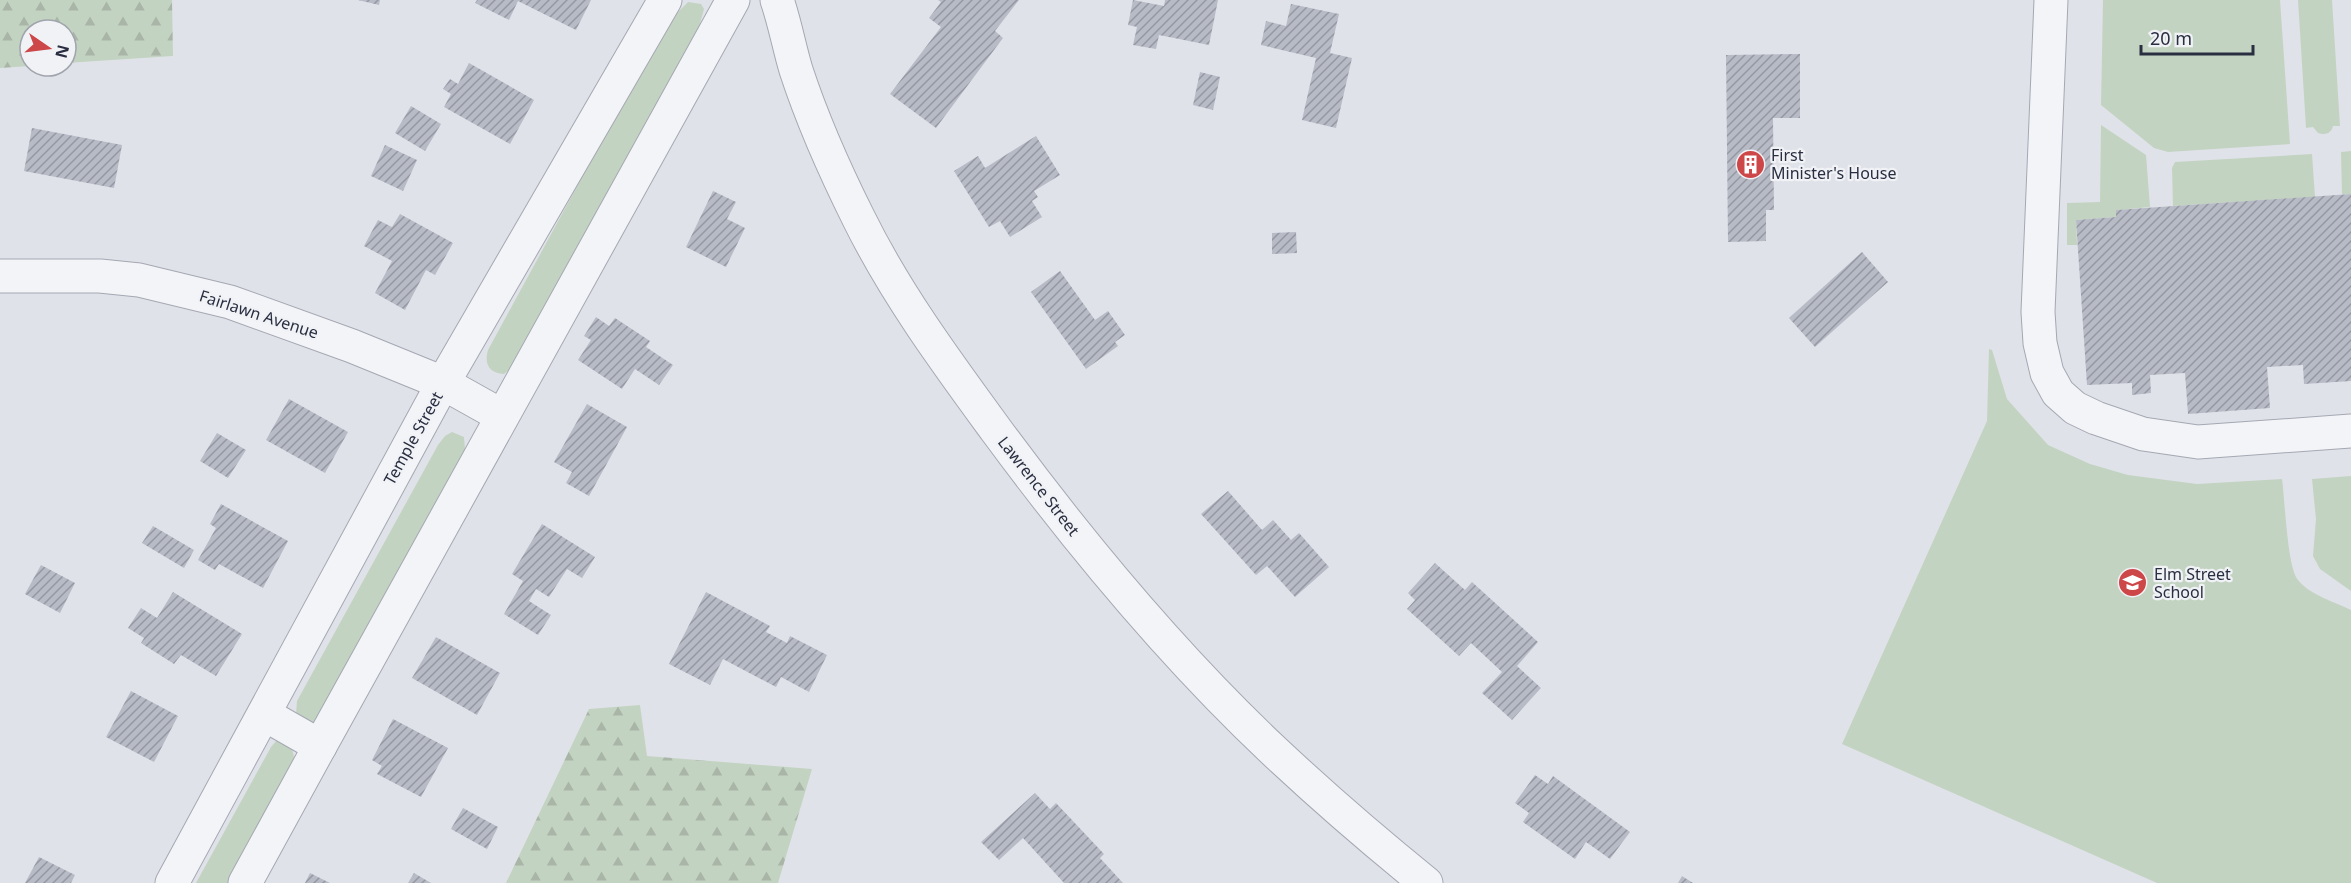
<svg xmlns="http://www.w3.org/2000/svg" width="2351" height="883" viewBox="0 0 2351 883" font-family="'Noto Sans',sans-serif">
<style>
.green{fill:#c3d3c1}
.forest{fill:url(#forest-firs)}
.building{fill:url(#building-hatch)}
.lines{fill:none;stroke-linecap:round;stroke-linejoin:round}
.minor-casing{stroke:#a5a8b3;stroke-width:35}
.minor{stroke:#f3f4f7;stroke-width:33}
.labels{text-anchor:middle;stroke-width:4.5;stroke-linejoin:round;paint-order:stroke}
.poi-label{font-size:16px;fill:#292e40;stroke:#f0f2f6;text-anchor:start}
.street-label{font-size:16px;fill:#292e40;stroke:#f0f2f6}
</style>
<defs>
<pattern id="forest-firs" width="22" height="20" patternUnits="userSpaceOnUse" patternTransform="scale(1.5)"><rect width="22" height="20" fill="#c3d3c1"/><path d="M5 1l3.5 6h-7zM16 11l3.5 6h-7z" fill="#a8b5a7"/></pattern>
<pattern id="building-hatch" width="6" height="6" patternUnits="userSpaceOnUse" patternTransform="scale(1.5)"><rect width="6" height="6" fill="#b7bbc6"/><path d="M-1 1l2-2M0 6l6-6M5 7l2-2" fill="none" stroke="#9598a2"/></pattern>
</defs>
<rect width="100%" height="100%" fill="#e0e2e9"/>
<!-- green -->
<g class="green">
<polygon points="2103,0 2280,0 2290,144 2168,152 2154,148 2101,105"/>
<path d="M2298,0H2332L2340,126H2333C2331,134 2325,135 2318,133L2313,127L2306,128Z"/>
<path d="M688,2L701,4L704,9L699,27L510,369L504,374C489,373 484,364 488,350L605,135L673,17Z"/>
<polygon points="2101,125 2146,155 2150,207 2117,210 2116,217 2076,220 2077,245 2067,245 2067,203 2100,202"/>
<polygon points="2351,151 2351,194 2342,194 2341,152"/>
<polygon points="2312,154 2315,197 2173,206 2172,168 2175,162"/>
<path d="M1989,349L1992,350L2007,399L2048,445L2090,464L2128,475L2197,484L2282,479C2285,499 2287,567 2298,580C2310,595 2335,602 2351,610V883H2157L1842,744L1987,421Z"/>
<polygon points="452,432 464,437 465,450 323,716 313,725 296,714 297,701 438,445 445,436"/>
<polygon points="2351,476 2351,591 2320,569 2313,556 2316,519 2312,479"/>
<path d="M276,741C288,742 294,748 294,760L230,883H196L271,747Z"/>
</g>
<!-- forest -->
<g class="forest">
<polygon points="0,0 172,0 173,56 66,63 66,30 30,30 30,66 0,68"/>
<polygon points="640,705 647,756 812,769 778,883 506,883 589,709"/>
</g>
<!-- building -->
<g class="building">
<polygon points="358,0 380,0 379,5"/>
<polygon points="477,0 591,0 576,30 518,1 509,20 475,3"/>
<polygon points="938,0 1019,0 995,31 1003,38 936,128 890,94 941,27 929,18 941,2"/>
<polygon points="1133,0 1164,6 1165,0 1218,0 1209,45 1159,35 1156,49 1133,45 1137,27 1128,25"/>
<polygon points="1291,4 1339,14 1330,53 1352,58 1336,128 1302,120 1316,58 1261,45 1266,21 1286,26"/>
<polygon points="1800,54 1800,118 1773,118 1774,210 1766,210 1766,241 1728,242 1726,55"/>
<polygon points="469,63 534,100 510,144 444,107 451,94 443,89 450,79 458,84"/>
<polygon points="1200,72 1220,77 1213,110 1193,105"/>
<polygon points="411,106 441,124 425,151 395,133"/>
<polygon points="32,128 122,145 114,188 24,171"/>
<polygon points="1036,136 1060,175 1034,191 1038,197 1032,201 1042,217 1010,237 1000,221 989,227 954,171 978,156 985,168"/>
<polygon points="385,145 417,160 403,191 371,176"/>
<polygon points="713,191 736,202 727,219 745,228 726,267 686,247"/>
<polygon points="2351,194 2351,381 2304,384 2303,365 2267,367 2270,408 2188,414 2185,373 2150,375 2151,393 2132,395 2132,383 2087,385 2076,220 2116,217 2116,210"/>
<polygon points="400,214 453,243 435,275 426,270 405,310 375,293 392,261 364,246 378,220 392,227"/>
<polygon points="1296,232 1297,253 1272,254 1272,233"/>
<polygon points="1862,252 1888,282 1815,347 1789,318"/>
<polygon points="1060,271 1095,320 1108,311 1125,335 1115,342 1118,346 1086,369 1031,292"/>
<polygon points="596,317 609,326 615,318 650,341 646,347 673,365 659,385 635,369 622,389 578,360 591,340 584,336"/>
<polygon points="289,399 348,432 325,473 266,440"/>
<polygon points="587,404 627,427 589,496 566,483 572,472 554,462"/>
<polygon points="217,433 246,450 228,478 200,461"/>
<polygon points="1228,491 1262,530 1273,520 1291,540 1299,533 1329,567 1295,597 1267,566 1256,575 1201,514"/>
<polygon points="221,504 288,541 263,588 219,564 215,570 198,560 216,528 210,524"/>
<polygon points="542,524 595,557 582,578 567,569 549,597 536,589 529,601 551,615 538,635 504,614 523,581 512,574"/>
<polygon points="153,526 194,550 184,568 142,543"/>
<polygon points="1435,563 1465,590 1472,582 1538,642 1517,666 1541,688 1512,720 1482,693 1502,672 1471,643 1459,656 1407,609 1415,600 1408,593"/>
<polygon points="41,565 75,583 60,613 25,594"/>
<polygon points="173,592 242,634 216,676 181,655 174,664 141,643 144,638 128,628 141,608 157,618"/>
<polygon points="706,592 770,626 766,632 787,643 790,636 827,655 809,692 781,677 776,687 723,659 710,685 669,664"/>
<polygon points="436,637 500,673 477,715 412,678"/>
<polygon points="131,691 178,716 154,762 106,737"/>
<polygon points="393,719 448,748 421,797 377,774 382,766 372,760"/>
<polygon points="1535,775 1548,784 1553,776 1630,832 1610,859 1586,842 1575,859 1523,822 1529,813 1515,803"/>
<polygon points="1035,793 1050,809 1056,803 1104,854 1100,858 1123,883 1064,883 1023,838 999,860 981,842"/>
<polygon points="463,808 498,827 487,849 451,829"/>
<polygon points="39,857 75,875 71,883 25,883"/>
<polygon points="310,873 330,883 305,883"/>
<polygon points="414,873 431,883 408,883"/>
<polygon points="1682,876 1693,883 1678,883"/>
</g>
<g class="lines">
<defs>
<g id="minor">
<path d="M777,0C785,23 789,47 796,70C813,122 835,171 859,219C896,294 947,363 996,430C1080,544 1171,654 1274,751C1323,797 1374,841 1426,883"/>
<polyline points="2051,0 2038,312 2040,343 2047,373 2058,393 2075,408 2096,418 2143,434 2198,442 2351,431"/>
<polyline points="0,276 100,276 139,280 230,302 352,346 443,383 502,416"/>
<polyline points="264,714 320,746"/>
<polyline points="172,883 443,383 665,0"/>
<polyline points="245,883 320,746 733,0"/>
</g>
</defs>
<!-- minor casing -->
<use href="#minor" class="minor-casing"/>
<!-- minor -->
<use href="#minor" class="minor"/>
</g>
<!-- icons -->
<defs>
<symbol id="building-disc" viewBox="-11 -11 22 22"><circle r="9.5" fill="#cd4648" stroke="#f0f2f6"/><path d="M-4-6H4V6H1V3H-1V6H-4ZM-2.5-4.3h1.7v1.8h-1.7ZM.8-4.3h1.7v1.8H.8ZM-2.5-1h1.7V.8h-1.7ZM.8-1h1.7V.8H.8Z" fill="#fff"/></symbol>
<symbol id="school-disc" viewBox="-11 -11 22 22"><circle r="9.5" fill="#cd4648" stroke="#f0f2f6"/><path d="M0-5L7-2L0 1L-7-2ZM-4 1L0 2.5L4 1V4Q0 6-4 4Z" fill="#fff"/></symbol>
</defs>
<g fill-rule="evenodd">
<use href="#building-disc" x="1734" y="148" width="33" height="33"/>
<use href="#school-disc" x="2116" y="566" width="33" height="33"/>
</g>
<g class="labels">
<!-- poi labels -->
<g class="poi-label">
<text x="1771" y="161">First<tspan x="1771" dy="18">Minister's House</tspan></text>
<text x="2154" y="580">Elm Street<tspan x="2154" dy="18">School</tspan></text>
</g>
<!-- street labels -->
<g class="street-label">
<text transform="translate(259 314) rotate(18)" y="6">Fairlawn Avenue</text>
<text transform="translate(413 438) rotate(-61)" y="6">Temple Street</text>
<text transform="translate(1039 486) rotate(52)" y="6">Lawrence Street</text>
</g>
</g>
<!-- north arrow -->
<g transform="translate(48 48) rotate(104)"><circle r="28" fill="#f0f2f6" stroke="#a0a4ad" stroke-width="1.5"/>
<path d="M0-4.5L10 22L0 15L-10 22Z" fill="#cd4648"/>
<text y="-9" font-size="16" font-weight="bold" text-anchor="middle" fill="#292e40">N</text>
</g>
<!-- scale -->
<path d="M2141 45v9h112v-9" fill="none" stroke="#292e40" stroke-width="3"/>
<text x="2150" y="45" font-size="18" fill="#292e40" stroke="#f0f2f6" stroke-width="4.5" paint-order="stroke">20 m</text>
</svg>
